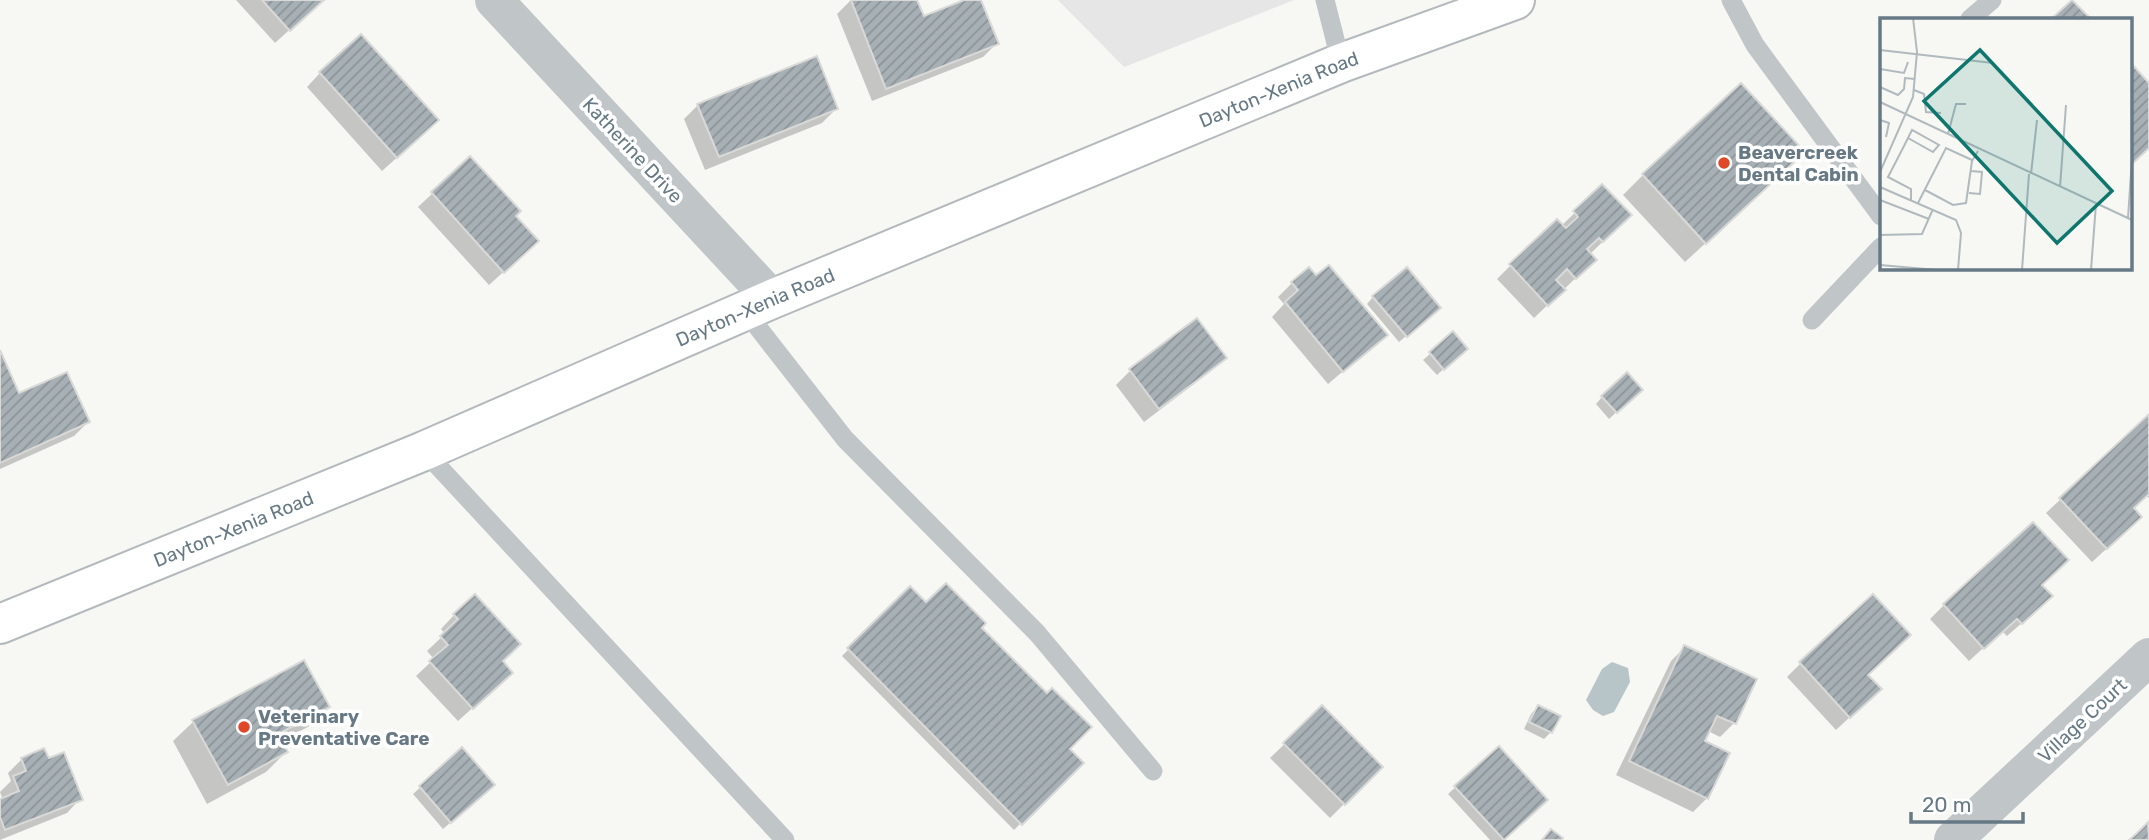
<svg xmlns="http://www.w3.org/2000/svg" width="2149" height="840" viewBox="0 0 2149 840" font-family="Rubik,sans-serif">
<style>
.built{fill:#e5e6e5}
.water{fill:#b7c5c8}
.shadow{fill:#0003}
.building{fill:url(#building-hatch);stroke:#d9d9d7;stroke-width:2}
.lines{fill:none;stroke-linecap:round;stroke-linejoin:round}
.secondary-casing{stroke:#b3b9bd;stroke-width:42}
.lane{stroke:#c0c5c8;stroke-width:19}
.street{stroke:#c0c5c8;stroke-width:38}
.secondary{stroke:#fff;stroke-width:38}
.poi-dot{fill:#e1482a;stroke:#fff;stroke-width:2.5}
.labels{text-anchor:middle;stroke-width:7;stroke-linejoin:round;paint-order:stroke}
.street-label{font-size:19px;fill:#667985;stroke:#fff}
.poi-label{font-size:19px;font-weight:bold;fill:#667985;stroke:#fff;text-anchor:start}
.inset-road{fill:none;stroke:#b0babe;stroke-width:2}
.view{fill:#0f766e;fill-opacity:0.15;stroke:#0f766e;stroke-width:3.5}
.inset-edge{fill:none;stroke:#667985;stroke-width:3.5}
</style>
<defs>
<pattern id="building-hatch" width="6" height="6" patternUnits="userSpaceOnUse" patternTransform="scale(1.75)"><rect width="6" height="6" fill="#a7b0b5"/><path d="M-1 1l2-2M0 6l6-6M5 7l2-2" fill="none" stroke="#8c9499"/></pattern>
</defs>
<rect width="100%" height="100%" fill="#f7f7f4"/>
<!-- built -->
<polygon class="built" points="1058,0 1294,0 1124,67"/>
<!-- water -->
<polygon class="water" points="1612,662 1628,668 1630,682 1614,712 1603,716 1593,710 1586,700 1602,669"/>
<!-- shadow -->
<g class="shadow">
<polygon points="236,0 322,0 275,43"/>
<polygon points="851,0 915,0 923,18 969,0 979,0 996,44 983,57 872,101 837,14"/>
<polygon points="2130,64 2149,85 2149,146 2130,164"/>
<polygon points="320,73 423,134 382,171 307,87"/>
<polygon points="698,105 836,109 822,123 705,170 684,119"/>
<polygon points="470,158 514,216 522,255 489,285 418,207"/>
<polygon points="1783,172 1685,262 1623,195 1643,175"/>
<polygon points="1602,187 1616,229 1590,254 1581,273 1534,318 1497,279 1511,265 1561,226"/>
<polygon points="1292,283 1386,335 1328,384 1272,317 1284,304 1278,297"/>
<polygon points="1373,297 1432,314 1399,342 1367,304"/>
<polygon points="1197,320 1225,358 1211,371 1144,422 1116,385 1130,371"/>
<polygon points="1453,334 1459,355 1437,375 1423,360"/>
<polygon points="0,354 18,395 88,422 74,436 0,469"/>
<polygon points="1634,396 1609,419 1596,404 1602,397"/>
<polygon points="2149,416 2149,498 2146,495 2132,509 2126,531 2092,562 2046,513"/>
<polygon points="2040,585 2037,610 2007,636 2002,631 1969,661 1930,619 1944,605"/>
<polygon points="910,588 926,605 979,628 1067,749 1081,763 1014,830 842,656"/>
<polygon points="454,615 501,662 497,686 458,721 416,676 434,659 427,651 445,634 441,629"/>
<polygon points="1685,647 1734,723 1720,737 1708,731 1703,741 1707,798 1693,812 1616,775 1671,661"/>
<polygon points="1801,663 1866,675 1866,702 1836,730 1787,677"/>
<polygon points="328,707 308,727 280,741 286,752 266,772 207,804 173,741 193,722"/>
<polygon points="1538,707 1551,732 1544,739 1524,729 1531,714"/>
<polygon points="1322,708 1381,767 1330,818 1270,758"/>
<polygon points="1499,748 1539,807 1502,840 1490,840 1448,794"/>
<polygon points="462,750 486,792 443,829 413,794"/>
<polygon points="22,759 48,761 80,799 67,813 0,840 0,801 3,800 0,792 11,781 8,773"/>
</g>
<!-- building -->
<g class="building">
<polygon points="262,0 324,0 290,31"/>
<polygon points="851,0 917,0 924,16 964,0 981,0 999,44 886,89"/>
<polygon points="2072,0 2091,19 2051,19"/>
<polygon points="361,34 439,120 397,158 319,72"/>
<polygon points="817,56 838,109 719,157 697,104"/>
<polygon points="2130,62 2149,83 2149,148 2130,166"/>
<polygon points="1741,83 1805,152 1706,244 1642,174"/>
<polygon points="470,156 521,211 516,216 539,241 504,273 431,192"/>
<polygon points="1602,184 1632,215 1603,242 1599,238 1587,249 1597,260 1576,279 1567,269 1556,280 1566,290 1548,306 1509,264 1557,219 1566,228 1578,217 1573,211"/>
<polygon points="1329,265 1388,335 1343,372 1285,302 1298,290 1291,282 1309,267 1316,275"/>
<polygon points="1407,267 1441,308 1407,337 1372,296"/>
<polygon points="1197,318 1227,358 1159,409 1129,369"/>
<polygon points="1453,331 1468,349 1444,370 1429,352"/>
<polygon points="0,350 19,393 67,372 90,422 0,463"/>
<polygon points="1627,372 1643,390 1617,413 1601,396"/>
<polygon points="2149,414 2149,494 2134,508 2142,517 2107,549 2059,498"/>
<polygon points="2033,522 2069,560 2042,585 2053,596 2022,624 2017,619 1984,649 1943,604"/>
<polygon points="946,583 986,623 982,628 1047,693 1052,688 1092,727 1070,749 1084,763 1022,825 847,648 910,586 926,602"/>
<polygon points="475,594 521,644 503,661 513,673 473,709 429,661 448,645 440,636 458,619 453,614"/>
<polygon points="1873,594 1911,635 1868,675 1882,689 1850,718 1799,662"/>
<polygon points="1684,645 1757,679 1736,724 1717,716 1705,741 1730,753 1708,799 1629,761"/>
<polygon points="304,660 330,707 278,734 288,752 228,785 192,720"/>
<polygon points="1322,705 1383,767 1345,805 1283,743"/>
<polygon points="1538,705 1561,716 1552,733 1529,722"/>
<polygon points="1499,746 1548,800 1504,840 1454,786"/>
<polygon points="462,747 495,785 451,823 419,786"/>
<polygon points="44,748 49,758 64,752 83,800 5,830 0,817 0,799 19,791 13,776 26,771 21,758"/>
<polygon points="2148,822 2149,840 2129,840 2137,833"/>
<polygon points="1551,829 1563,838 1561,840 1542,840"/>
</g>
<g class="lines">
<defs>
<g id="secondary">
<path id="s1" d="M0,624L424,451L772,299L1341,63L1515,0"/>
</g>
</defs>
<!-- secondary casing -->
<use href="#secondary" class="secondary-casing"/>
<!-- lane -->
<g class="lane">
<polyline points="1325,0 1341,63"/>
<polyline points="1731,0 1755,45 1881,216"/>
<polyline points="1970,19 1992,0"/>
<polyline points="745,311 845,439 1037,633 1153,771"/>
<polyline points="1812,320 1881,247"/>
<polyline points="424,451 785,840"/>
</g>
<!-- street -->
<g class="street">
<polyline points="494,0 772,299"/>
<polyline points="1953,840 2149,657"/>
</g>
<!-- secondary -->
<use href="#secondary" class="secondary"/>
</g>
<!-- markers -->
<g class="poi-dot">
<circle cx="1724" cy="163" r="7"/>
<circle cx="244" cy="727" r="7"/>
</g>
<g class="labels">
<!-- street labels -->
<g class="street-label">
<text dy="7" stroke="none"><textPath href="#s1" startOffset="1386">Dayton-Xenia Road</textPath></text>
<text transform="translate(633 150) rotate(47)" y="7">Katherine Drive</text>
<text dy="7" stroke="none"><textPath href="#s1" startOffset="819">Dayton-Xenia Road</textPath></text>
<text dy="7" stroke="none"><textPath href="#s1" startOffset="252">Dayton-Xenia Road</textPath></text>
<text transform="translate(2082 720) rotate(-43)" y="7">Village Court</text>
</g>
<!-- poi labels -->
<g class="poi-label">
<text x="1738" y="159">Beavercreek<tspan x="1738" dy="22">Dental Cabin</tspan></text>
<text x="258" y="723">Veterinary<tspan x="258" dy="22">Preventative Care</tspan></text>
</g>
</g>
<!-- overview -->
<g transform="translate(1880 18)">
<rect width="252" height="252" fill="#f7f7f4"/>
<path class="inset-road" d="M0,32L113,45M0,51L24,55L28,44M0,69L18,77L24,71L25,60L35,61M34,72L44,76L46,94L61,95M0,84L252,202M0,102L9,105L6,119M68,116L76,86H86M28,120L53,134L59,127L32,112L24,128L8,159L31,171V182M0,154L33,79L37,34L33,0M151,156L157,102M0,169L76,202L81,215L78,252M180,169L186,87M45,172L73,187L86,185L92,143L98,133M89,175L100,176L102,154L91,153M0,182L49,201M38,185L66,130L92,142M248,200L252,140M0,217L42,216L53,191M0,247L57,252M142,252L149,156M211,252L216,186"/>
<path class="view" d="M100,32L232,173L177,225L44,83Z"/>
<rect width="252" height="252" class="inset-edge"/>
</g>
<!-- scale -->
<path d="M1911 812v10h112v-10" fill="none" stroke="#667985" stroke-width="3.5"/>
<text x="1922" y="812" font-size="21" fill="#667985" stroke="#ffffff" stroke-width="5" paint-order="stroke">20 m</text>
</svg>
